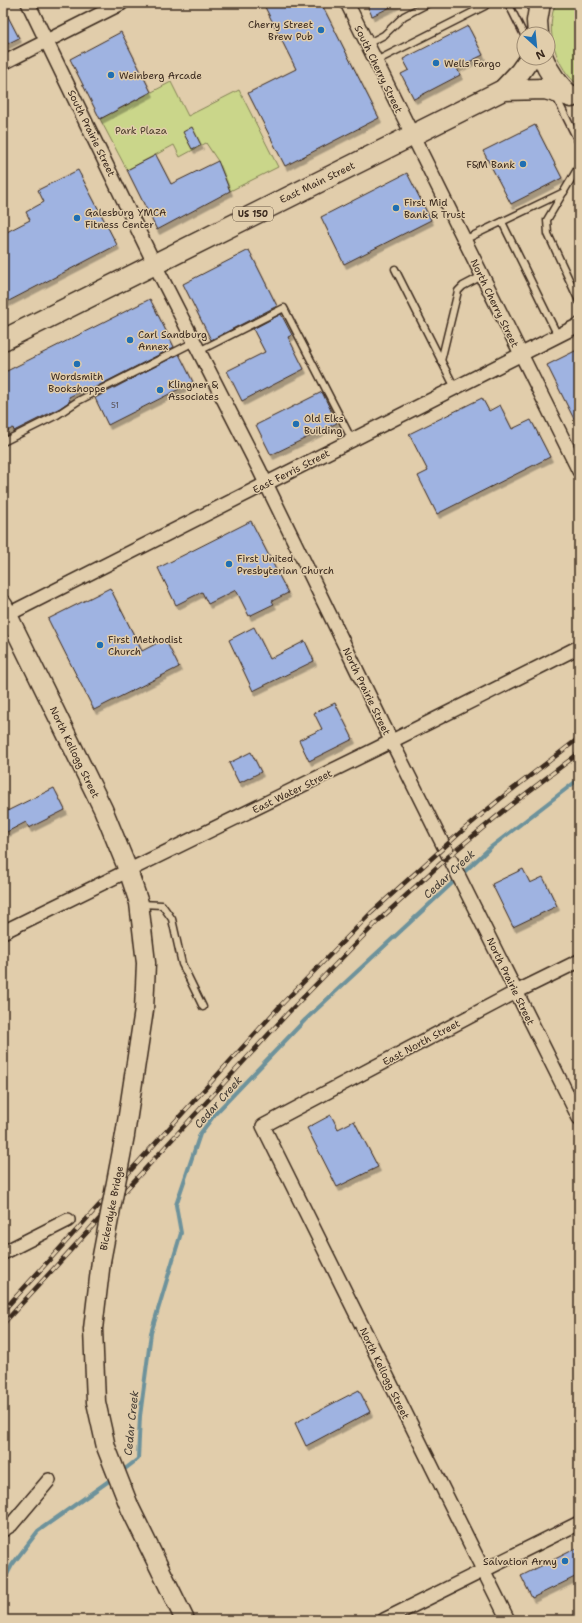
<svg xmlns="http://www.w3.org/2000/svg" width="582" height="1623" viewBox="0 0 582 1623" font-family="'Shantell Sans',sans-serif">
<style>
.green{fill:#cad68a;stroke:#828054}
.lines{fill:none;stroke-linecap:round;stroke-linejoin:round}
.stream{stroke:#6d929b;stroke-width:4}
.building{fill:#9fb3e1;stroke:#3b2a1e;filter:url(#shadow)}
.service-casing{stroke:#3b2a1e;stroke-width:9}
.minor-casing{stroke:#3b2a1e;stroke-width:16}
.secondary-casing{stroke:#3b2a1e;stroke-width:21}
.primary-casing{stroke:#3b2a1e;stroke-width:23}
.service{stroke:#e1cdab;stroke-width:6}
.minor{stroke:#e1cdab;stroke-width:13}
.secondary{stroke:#e1cdab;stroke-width:18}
.primary{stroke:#e1cdab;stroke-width:20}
.rail-casing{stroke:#3b2a1e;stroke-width:4.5}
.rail{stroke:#e1cdab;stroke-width:3;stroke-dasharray:9;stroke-linecap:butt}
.secondary-bridge-casing{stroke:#3b2a1e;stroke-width:21;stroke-linecap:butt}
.secondary-bridge{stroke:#e1cdab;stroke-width:18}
.poi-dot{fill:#1f6fb2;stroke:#e1cdab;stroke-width:1.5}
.labels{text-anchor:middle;stroke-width:3;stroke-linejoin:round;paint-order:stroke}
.number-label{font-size:8px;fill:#544c4f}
.shield{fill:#e1cdab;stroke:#6d5b48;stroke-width:1}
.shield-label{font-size:9px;font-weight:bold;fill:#3b2a1e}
.poi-label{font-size:10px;fill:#3b2a1e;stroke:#e1cdab;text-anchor:start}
.street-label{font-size:10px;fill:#3b2a1e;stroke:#e1cdab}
.park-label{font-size:10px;fill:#493b29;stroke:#e1cdab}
.water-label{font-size:11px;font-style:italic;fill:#433b33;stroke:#e1cdab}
</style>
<defs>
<filter id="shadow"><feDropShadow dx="2.5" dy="4.5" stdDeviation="0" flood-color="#0004"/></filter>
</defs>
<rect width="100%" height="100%" fill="#e1cdab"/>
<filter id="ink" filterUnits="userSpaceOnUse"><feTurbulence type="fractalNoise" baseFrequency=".025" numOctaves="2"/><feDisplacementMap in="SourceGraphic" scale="8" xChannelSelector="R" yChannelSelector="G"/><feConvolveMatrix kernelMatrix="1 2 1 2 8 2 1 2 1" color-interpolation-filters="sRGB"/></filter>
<g filter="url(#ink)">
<!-- green -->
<g class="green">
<path d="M556,3H579V85C556,70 544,28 556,3Z"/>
<polygon points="171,82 188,116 239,90 278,167 230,191 218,161 206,143 180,157 174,145 127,170 100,119"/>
</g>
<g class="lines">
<!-- stream -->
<g class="stream">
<polyline points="121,1472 138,1459 140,1416 151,1333 181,1233 176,1205 200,1134 215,1114 305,1020 491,847 579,779"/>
<polyline points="3,1582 12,1565 38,1531 113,1478"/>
</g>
</g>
<!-- building -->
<g class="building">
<polygon points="263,3 321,3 379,118 285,166 248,93 296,69"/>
<polygon points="366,3 399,3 372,16"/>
<polygon points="3,7 19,38 3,46"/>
<polygon points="468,26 483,55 457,68 460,75 414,99 401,74 409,70 403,59"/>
<polygon points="121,32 151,92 100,119 70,59"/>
<polygon points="535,125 562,178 511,204 483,151"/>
<polygon points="192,127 201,145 192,149 183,132"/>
<polygon points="156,155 171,184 218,161 230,191 157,230 127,170"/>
<polygon points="78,170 117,245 3,304 3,234 30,220 26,212 44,202 38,190"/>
<polygon points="407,173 431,220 344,264 321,217"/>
<polygon points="249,250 277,306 211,340 183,284"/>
<polygon points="150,299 174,347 90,390 89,387 69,397 70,401 60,408 14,431 13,428 3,433 3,373"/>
<polygon points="281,314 292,335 288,337 304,369 242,401 227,371 265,352 253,329"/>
<polygon points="579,349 579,429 547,365"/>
<polygon points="179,354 193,382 108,425 95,398"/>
<polygon points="322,392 337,423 271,455 256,425"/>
<polygon points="482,398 489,411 500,405 512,429 531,420 550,457 437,514 418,476 428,471 409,434"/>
<polygon points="251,521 288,593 272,601 274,604 249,616 236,590 208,604 202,592 176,605 158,568"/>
<polygon points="110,588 142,651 165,639 179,667 94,710 48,619"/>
<polygon points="254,627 270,659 305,641 314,661 253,691 229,640"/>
<polygon points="335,703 353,739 309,761 299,740 322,729 314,713"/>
<polygon points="251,752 261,772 239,783 229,763"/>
<polygon points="54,788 65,810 29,828 26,822 3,834 3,813"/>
<polygon points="523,869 530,883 543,877 557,906 513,927 492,884"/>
<polygon points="331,1115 338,1129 354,1121 378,1167 337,1187 307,1128"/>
<polygon points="359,1390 370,1412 306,1446 295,1423"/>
<polygon points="579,1547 579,1575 532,1598 521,1576"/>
</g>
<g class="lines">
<defs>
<g id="service">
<polyline points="508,3 524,35"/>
<polyline points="367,44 384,35 404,16 429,3"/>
<polyline points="376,61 485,6 487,3"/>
<polyline points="556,97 579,143"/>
<polyline points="579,166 547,220 548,234 579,301"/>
<polyline points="502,222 558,336"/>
<polyline points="464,240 564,192"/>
<polyline points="395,269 455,388"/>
<polyline points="199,351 284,308 352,440"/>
<polyline points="441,361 458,291 463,286 482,276"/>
<polyline points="3,442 57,415 78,401 194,342"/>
<polyline points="141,904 162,905 172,919 182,964 203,1007"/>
</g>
<g id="minor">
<polyline points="28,3 154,263 259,469 383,724 579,1118"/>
<polyline points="347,3 579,471"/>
<polyline points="3,63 122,3"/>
<polyline points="3,617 579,325"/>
<polyline points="3,932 376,749 579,647"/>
<polyline points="3,1253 68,1220"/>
<polyline points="3,1530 11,1525 49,1480"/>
<polyline points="384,1620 579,1523"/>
<polyline points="508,1620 263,1126 516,992 579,961"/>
</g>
<g id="secondary">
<polyline points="3,605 103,809 128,870 139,903 146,963 144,1010 125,1135"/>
<polyline points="101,1261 93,1329 96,1402 106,1447 130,1508 185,1620"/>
</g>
<g id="primary">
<polyline points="538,34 537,21 540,3"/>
<path d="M543,58C549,74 559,86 571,97"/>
<polyline points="503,90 545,89 570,96"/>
<polyline points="3,340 503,90 520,72 530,58"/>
</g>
</defs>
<!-- service casing -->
<use href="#service" class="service-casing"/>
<!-- minor casing -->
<use href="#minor" class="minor-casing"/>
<!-- secondary casing -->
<use href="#secondary" class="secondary-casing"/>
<!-- primary casing -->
<use href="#primary" class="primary-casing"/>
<!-- service -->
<use href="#service" class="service"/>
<!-- minor -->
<use href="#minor" class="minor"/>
<!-- secondary -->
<use href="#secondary" class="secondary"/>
<!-- primary -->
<use href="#primary" class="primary"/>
<defs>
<g id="rail">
<polyline points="3,1311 281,1005 371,913 462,831 500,799 579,738"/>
<polyline points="3,1324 288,1013 377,922 449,856 507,808 579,753"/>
</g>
</defs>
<!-- rail casing -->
<use href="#rail" class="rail-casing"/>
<!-- rail -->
<use href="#rail" class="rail"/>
<defs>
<polyline id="secondary-bridge" points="101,1261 125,1135"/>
</defs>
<!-- secondary-bridge casing -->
<use href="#secondary-bridge" class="secondary-bridge-casing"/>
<!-- secondary-bridge -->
<use href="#secondary-bridge" class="secondary-bridge"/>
</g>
</g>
<!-- markers -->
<g class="poi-dot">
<circle cx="321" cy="30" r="4"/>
<circle cx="436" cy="63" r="4"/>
<circle cx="111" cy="75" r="4"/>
<circle cx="523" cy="164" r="4"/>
<circle cx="396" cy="208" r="4"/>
<circle cx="77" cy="218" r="4"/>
<circle cx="130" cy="340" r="4"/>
<circle cx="77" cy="364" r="4"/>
<circle cx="160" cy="390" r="4"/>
<circle cx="296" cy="424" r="4"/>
<circle cx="229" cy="564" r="4"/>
<circle cx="100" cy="645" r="4"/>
<circle cx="565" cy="1561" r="4"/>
</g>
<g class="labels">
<!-- number labels -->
<g class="number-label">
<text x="115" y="408">51</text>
</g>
<!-- shield labels -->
<rect class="shield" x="233" y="207" width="40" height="14" rx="3"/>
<g class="shield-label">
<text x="253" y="217">US 150</text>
</g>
<!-- poi labels -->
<g class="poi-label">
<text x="313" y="28" text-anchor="end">Cherry Street<tspan x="313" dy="12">Brew Pub</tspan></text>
<text x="444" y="67">Wells Fargo</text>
<text x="119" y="79">Weinberg Arcade</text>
<text x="515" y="168" text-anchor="end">F&amp;M Bank</text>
<text x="404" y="206">First Mid<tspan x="404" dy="12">Bank &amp; Trust</tspan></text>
<text x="85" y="216">Galesburg YMCA<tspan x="85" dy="12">Fitness Center</tspan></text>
<text x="138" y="338">Carl Sandburg<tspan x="138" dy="12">Annex</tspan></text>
<text x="77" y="380" text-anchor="middle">Wordsmith<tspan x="77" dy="12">Bookshoppe</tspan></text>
<text x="168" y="388">Klingner &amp;<tspan x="168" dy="12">Associates</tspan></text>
<text x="304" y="422">Old Elks<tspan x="304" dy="12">Building</tspan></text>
<text x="237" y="562">First United<tspan x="237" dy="12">Presbyterian Church</tspan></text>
<text x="108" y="643">First Methodist<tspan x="108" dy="12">Church</tspan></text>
<text x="557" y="1565" text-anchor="end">Salvation Army</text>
</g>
<!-- street labels -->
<g class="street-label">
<text transform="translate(379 69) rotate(64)" y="4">South Cherry Street</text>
<text transform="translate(92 133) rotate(64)" y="4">South Prairie Street</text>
<text transform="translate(317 182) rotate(-26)" y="4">East Main Street</text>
<text transform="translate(495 303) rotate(64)" y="4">North Cherry Street</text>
<text transform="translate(291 471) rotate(-27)" y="4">East Ferris Street</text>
<text transform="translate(367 691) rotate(64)" y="4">North Prairie Street</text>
<text transform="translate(75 752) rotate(64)" y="4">North Kellogg Street</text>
<text transform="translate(292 791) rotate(-26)" y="4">East Water Street</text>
<text transform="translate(511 981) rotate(64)" y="4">North Prairie Street</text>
<text transform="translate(421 1042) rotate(-28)" y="4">East North Street</text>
<text transform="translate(111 1208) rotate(-79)" y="4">Bickerdyke Bridge</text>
<text transform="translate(385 1373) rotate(64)" y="4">North Kellogg Street</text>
</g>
<!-- park labels -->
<g class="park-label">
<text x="141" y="134">Park Plaza</text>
</g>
<!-- water labels -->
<g class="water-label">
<text transform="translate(449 874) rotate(-43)" y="4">Cedar Creek</text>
<text transform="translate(218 1102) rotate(-48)" y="4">Cedar Creek</text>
<text transform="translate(131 1423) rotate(-84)" y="4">Cedar Creek</text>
</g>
</g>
<!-- margin -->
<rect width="582" height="1623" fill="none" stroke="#e1cdab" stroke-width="16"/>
<rect x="8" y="8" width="566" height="1607" fill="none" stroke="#3b2a1e" stroke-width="1.5" filter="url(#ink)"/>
<!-- north arrow -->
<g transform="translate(536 46) rotate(153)"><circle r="19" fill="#e1cdab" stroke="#9f8c73"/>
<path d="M0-3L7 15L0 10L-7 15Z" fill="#1f6fb2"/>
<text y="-6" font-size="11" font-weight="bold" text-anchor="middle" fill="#3b2a1e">N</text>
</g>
</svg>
